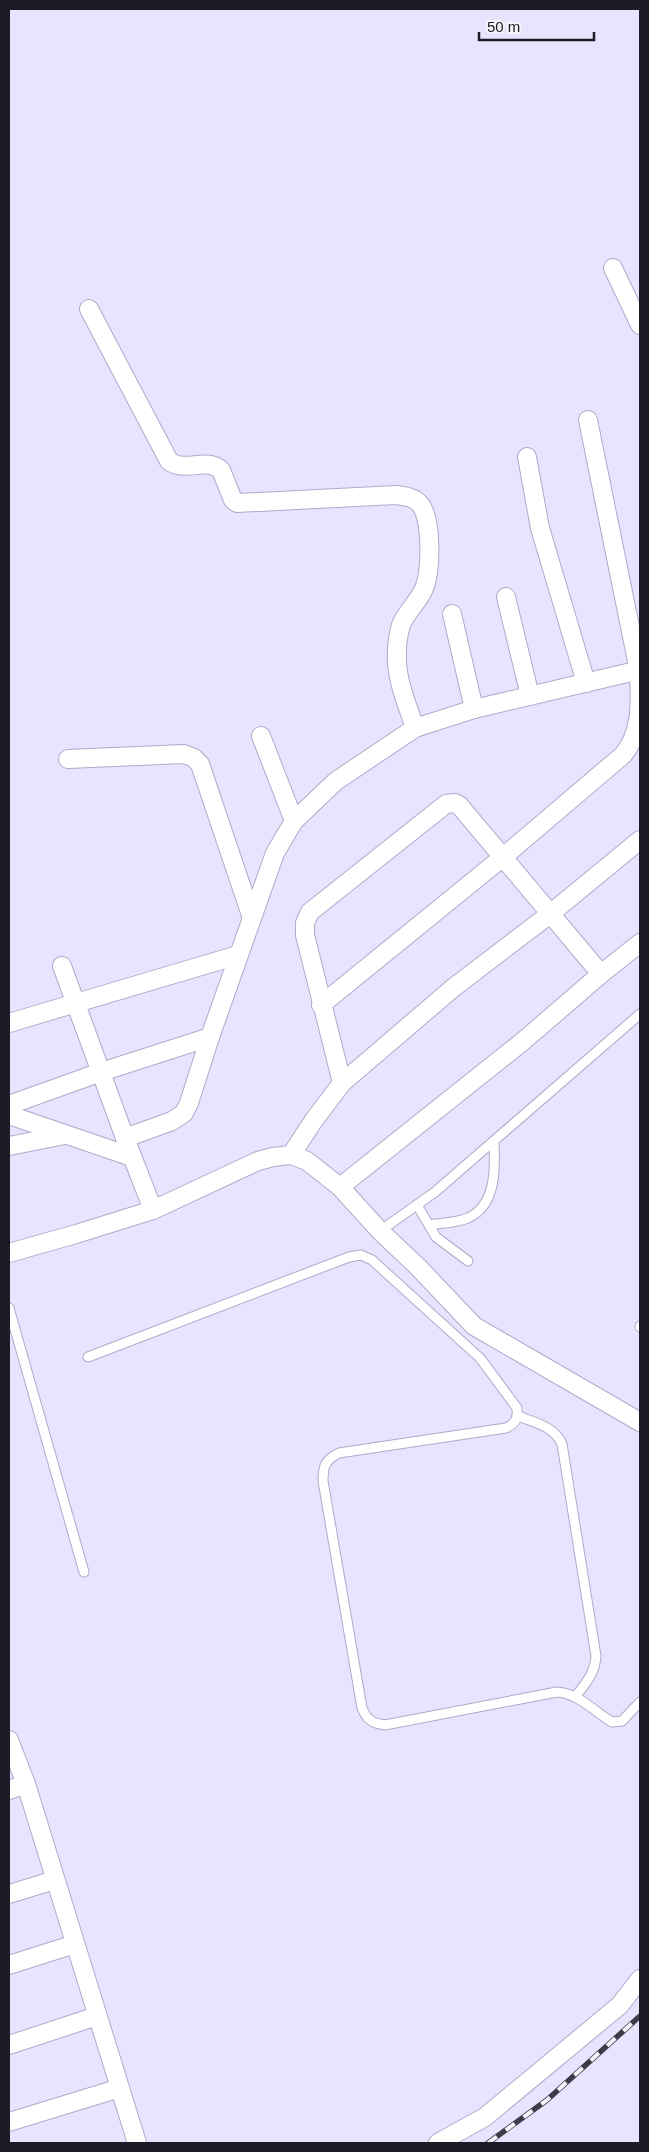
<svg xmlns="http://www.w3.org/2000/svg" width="649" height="2152" viewBox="0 0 649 2152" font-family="Helvetica,sans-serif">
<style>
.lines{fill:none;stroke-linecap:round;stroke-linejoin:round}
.lane-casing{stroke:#aeaaca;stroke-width:11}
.street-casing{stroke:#aeaaca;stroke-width:20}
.lane{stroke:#fff;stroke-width:9}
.street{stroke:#fff;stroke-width:18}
.rail-casing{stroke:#3c3b48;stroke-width:5.5}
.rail{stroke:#f4f4fa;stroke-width:4;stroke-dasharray:11;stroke-linecap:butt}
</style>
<rect width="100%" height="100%" fill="#e7e4ff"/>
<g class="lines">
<defs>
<g id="lane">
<polyline points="417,1205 436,1237 468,1261"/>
<path d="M429,1225C441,1223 456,1223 468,1218C497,1205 495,1167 494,1141"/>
<polyline points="380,1231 435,1192 640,1014"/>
<polyline points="9,1308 84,1572"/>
<polyline points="640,1326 640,1327"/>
<path d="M88,1357L349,1257L361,1255L372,1260L480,1358L517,1408C518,1419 516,1423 506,1428L339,1453C325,1460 323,1466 323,1481L362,1708C367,1720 372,1723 385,1725L557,1692C578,1693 595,1712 612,1722L622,1721L640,1702"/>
<path d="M518,1416C535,1423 554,1426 562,1444L596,1656C595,1673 586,1683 575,1697"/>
</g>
<g id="street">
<polyline points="613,268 640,325"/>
<path d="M89,309L169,461C184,473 207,457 221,470L233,500L237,503L396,495C405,496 414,497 420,504C432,519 431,568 425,586C420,601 407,610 401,625C399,632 397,643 397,651C395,677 407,704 415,728"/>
<polyline points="527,457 540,528 586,683"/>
<polyline points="506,597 530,696"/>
<polyline points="452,614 474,709"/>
<polyline points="261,736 294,821"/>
<polyline points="68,759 184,754 194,758 200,764 252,918"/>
<polyline points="62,966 125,1138 153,1210"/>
<path d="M321,1005L503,857L623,755C643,731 640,700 639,671L588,420"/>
<polyline points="9,1023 238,955"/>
<polyline points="342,1083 305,935 305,923 310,912 446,804 455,803 459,805 601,974"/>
<polyline points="9,1105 101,1072 210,1037"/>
<polyline points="9,1115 132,1157"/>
<polyline points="125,1138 172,1121 184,1113 189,1103 210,1037 275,853 294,821 336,781 415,728 474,709 640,670"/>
<polyline points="9,1146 65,1135"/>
<polyline points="291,1155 314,1120 342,1083 453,988 550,914 640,840"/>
<polyline points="340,1187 522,1042 601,974 640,943"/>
<polyline points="9,1253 76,1234 153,1210 258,1161 273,1157 291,1155 307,1161 340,1187 380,1231 418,1267 474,1326 640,1422"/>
<polyline points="9,1740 26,1784 137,2143"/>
<polyline points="9,1790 26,1784"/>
<polyline points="9,1894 55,1880"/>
<polyline points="9,1965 75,1944"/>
<polyline points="9,2045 97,2016"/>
<polyline points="9,2122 120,2088"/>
<polyline points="438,2143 485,2117 620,2005 640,1979"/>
</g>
</defs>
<!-- lane casing -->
<use href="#lane" class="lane-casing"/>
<!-- street casing -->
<use href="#street" class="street-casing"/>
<!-- lane -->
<use href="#lane" class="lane"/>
<!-- street -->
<use href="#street" class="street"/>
<defs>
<polyline id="rail" points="488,2143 547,2100 640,2016"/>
</defs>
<!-- rail casing -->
<use href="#rail" class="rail-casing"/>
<!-- rail -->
<use href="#rail" class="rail"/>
</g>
<!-- border -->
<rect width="649" height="2152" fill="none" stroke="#1c1b26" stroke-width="20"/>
<!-- scale -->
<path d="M479 32v8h115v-8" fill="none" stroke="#1c1b26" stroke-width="2.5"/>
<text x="487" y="32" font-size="15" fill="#1c1b26" stroke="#f4f4fa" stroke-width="4" paint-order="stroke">50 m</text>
</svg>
